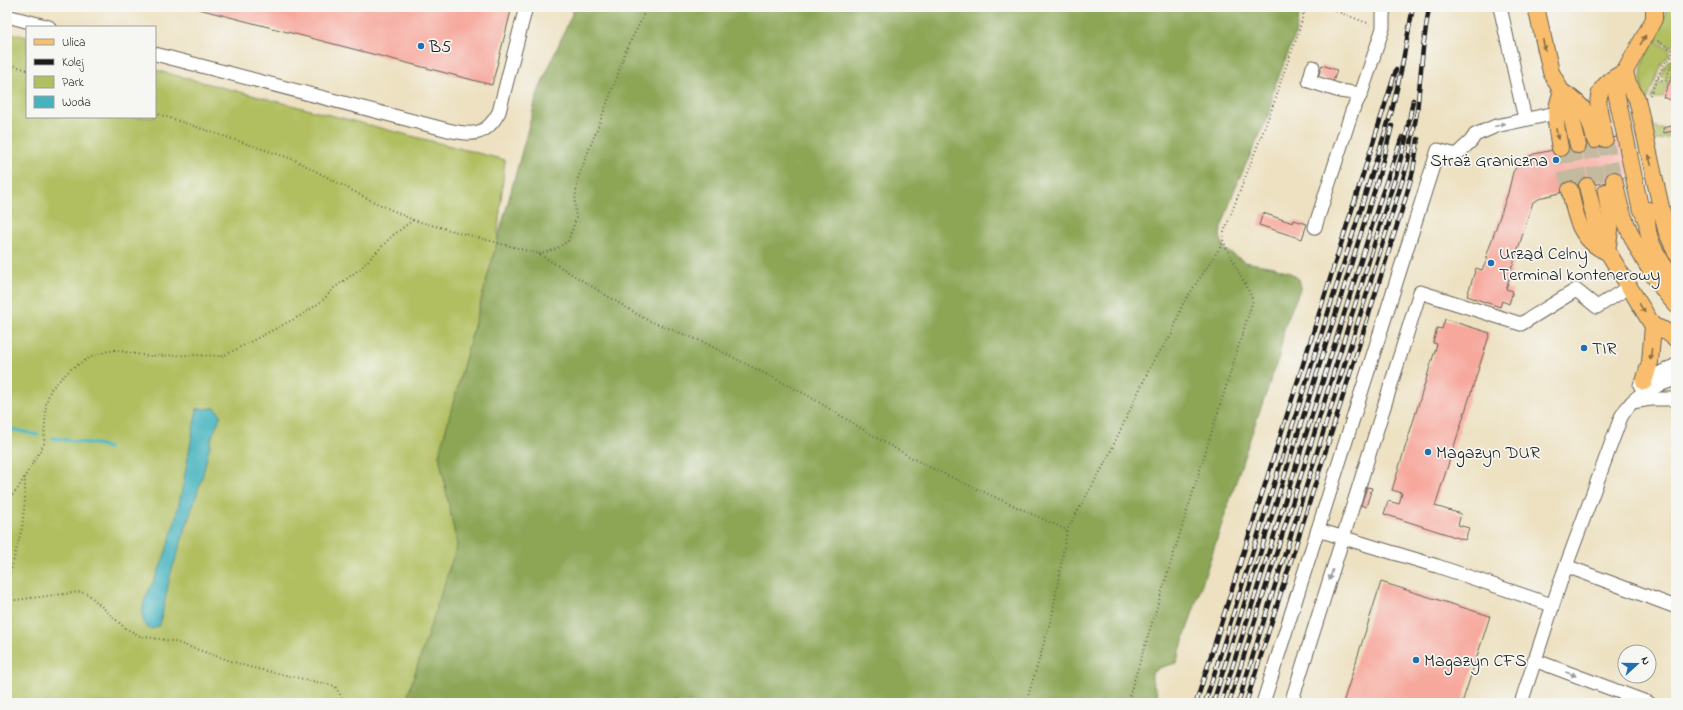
<svg xmlns="http://www.w3.org/2000/svg" width="1683" height="710" viewBox="0 0 1683 710" font-family="'Indie Flower',sans-serif">
<style>
.green{fill:#b1bf61;stroke:#666e3e}
.forest{fill:#8ca657;stroke:#54613a}
.water{fill:#44b3be;stroke:#30686d}
.lines{fill:none;stroke-linecap:round;stroke-linejoin:round}
.stream{stroke:#44b3be;stroke-width:3.5}
.building{fill:#f7a89d}
.major-tunnel{stroke:#c3baa0;stroke-width:16;stroke-dasharray:16 8;stroke-linecap:butt}
.minor-casing{stroke:#656156;stroke-width:15}
.major-casing{stroke:#656156;stroke-width:18}
.path{stroke:#656156;stroke-width:2;stroke-dasharray:1 3;stroke-linecap:butt}
.minor{stroke:#fff;stroke-width:13}
.major{stroke:#f9be6d;stroke-width:16}
.rail-casing{stroke:#1c1c1c;stroke-width:4.5}
.rail{stroke:#f6f6f2;stroke-width:3;stroke-dasharray:9;stroke-linecap:butt}
.oneway{fill:#8a6d44}
.oneway2{fill:#999}
.poi-dot{fill:#1f6fb2;stroke:#f6f6f2;stroke-width:1.5}
.labels{text-anchor:middle;stroke-width:3.5;stroke-linejoin:round;paint-order:stroke}
.poi-label{font-size:18px;fill:#1c1c1c;stroke:#f6f6f2;text-anchor:start}
</style>
<rect width="100%" height="100%" fill="#f6f6f2"/>
<filter id="ink" filterUnits="userSpaceOnUse"><feTurbulence type="fractalNoise" baseFrequency=".025" numOctaves="2"/><feDisplacementMap in="SourceGraphic" scale="8" xChannelSelector="R" yChannelSelector="G"/><feConvolveMatrix kernelMatrix="1 2 1 2 8 2 1 2 1" color-interpolation-filters="sRGB"/></filter>
<filter id="wash" filterUnits="userSpaceOnUse"><feTurbulence type="fractalNoise" baseFrequency=".012" numOctaves="4" result="noise"/><feDisplacementMap in="SourceGraphic" scale="16" xChannelSelector="R" yChannelSelector="G"/><feGaussianBlur stdDeviation="0.9" result="paint"/><feColorMatrix in="noise" values="0 0 0 0 0 0 0 0 0 0 0 0 0 0 0 0 0 1.4 0 .05"/><feComposite in="paint" operator="in"/></filter>
<g filter="url(#wash)">
<rect width="100%" height="100%" fill="#ede1c1"/>
<!-- green -->
<g class="green">
<polygon points="1667,7 1676,7 1676,40 1672,48 1655,38 1663,21"/>
<polygon points="7,32 27,37 27,117 155,117 155,70 505,160 497,242 439,455 457,545 407,698 404,703 7,703"/>
<path d="M1656,41L1671,51L1669,56L1663,61L1647,100L1644,101C1639,79 1640,62 1652,42L1654,44Z"/>
<polygon points="1671,60 1676,61 1676,67 1663,97 1651,99 1658,82 1666,83 1667,80 1661,76 1666,64"/>
<polygon points="1676,125 1676,136 1653,141 1651,128 1657,127 1658,130 1663,128 1664,133 1673,131 1672,126"/>
</g>
<!-- forest -->
<polygon class="forest" points="575,7 1308,7 1307,10 1301,13 1298,19 1295,36 1273,91 1271,108 1268,117 1235,188 1222,226 1220,236 1224,249 1245,262 1274,267 1289,272 1299,279 1301,287 1285,325 1279,357 1253,430 1176,663 1159,668 1152,673 1152,680 1161,703 404,703 407,698 457,545 439,455 538,92"/>
<!-- water -->
<path class="water" d="M215,408L221,415L212,436L202,478L170,576L160,625L152,629L145,626C137,605 150,590 158,572C180,520 186,463 197,409Z"/>
<g class="lines">
<!-- stream -->
<g class="stream">
<polyline points="7,428 38,435"/>
<polyline points="53,438 101,445 108,448"/>
</g>
</g>
<g id="blocks">
<!-- building -->
<g class="building">
<polygon points="191,7 512,7 492,85"/>
<polygon points="1322,65 1337,70 1333,82 1318,77"/>
<polygon points="1676,67 1676,103 1663,97"/>
<polygon points="1672,126 1673,131 1664,133 1663,128"/>
<polygon points="1622,136 1631,176 1543,197 1533,202 1513,265 1512,265 1511,269 1512,270 1506,289 1513,291 1509,304 1502,301 1500,307 1467,296 1476,268 1482,270 1486,262 1488,257 1486,257 1508,193 1513,172 1521,160 1534,154"/>
<polygon points="1263,213 1293,223 1294,220 1307,224 1302,239 1259,225"/>
<polygon points="1445,319 1490,333 1435,506 1461,514 1458,525 1469,528 1465,540 1384,514 1388,501 1399,504 1402,493 1392,490 1437,344 1433,343 1437,328 1442,329"/>
<polygon points="1367,487 1372,488 1366,507 1361,505"/>
<polygon points="1381,582 1490,616 1462,703 1343,703"/>
</g>
</g>
</g>
<g filter="url(#ink)">
<use href="#blocks" fill-opacity="0" stroke="#656156" stroke-width="1"/>
<g class="lines">
<!-- major-tunnel -->
<g class="major-tunnel">
<polyline points="1605,139 1614,180"/>
<polyline points="1589,143 1598,184"/>
<polyline points="1572,146 1581,188"/>
<polyline points="1560,148 1570,190"/>
</g>
<defs>
<g id="minor">
<polyline points="1500,7 1525,119"/>
<polyline points="7,16 49,27"/>
<path d="M155,54L448,130C473,136 486,136 499,112L526,7"/>
<polyline points="1313,67 1309,81 1340,91 1361,94"/>
<polyline points="1315,227 1352,111 1361,94 1383,28 1383,14 1385,7"/>
<polyline points="1640,385 1650,378 1676,365"/>
<polyline points="1632,402 1651,399 1676,399"/>
<polyline points="1318,530 1437,566 1552,605"/>
<polyline points="1566,566 1676,607"/>
<polyline points="1534,660 1649,703"/>
<polyline points="1263,703 1438,150 1456,155 1471,141 1475,135 1496,126 1556,113"/>
<polyline points="1291,703 1420,292 1521,324 1576,290 1597,307 1629,287"/>
<path d="M1521,703L1562,577L1621,417C1634,394 1651,387 1676,379"/>
</g>
<g id="major">
<polyline points="1536,7 1551,72 1569,106 1578,145"/>
<polyline points="1625,72 1628,83 1637,99 1666,230 1676,253"/>
<path d="M1564,93C1585,106 1589,115 1595,140"/>
<path d="M1605,139C1599,106 1587,89 1625,72"/>
<path d="M1560,148C1556,128 1553,112 1562,92"/>
<path d="M1614,180C1617,190 1618,202 1622,212C1632,242 1655,282 1676,305"/>
<polyline points="1587,186 1595,221 1603,244 1653,326 1664,330 1676,339"/>
<path d="M1570,190C1575,216 1580,241 1607,252"/>
<polyline points="1606,192 1611,223 1607,252"/>
<path d="M1648,210C1643,240 1660,259 1676,284"/>
<polyline points="1646,220 1639,202 1616,92 1619,82 1654,19 1654,7"/>
<polyline points="1644,382 1650,362 1653,326"/>
</g>
</defs>
<!-- minor casing -->
<use href="#minor" class="minor-casing"/>
<!-- major casing -->
<use href="#major" class="major-casing"/>
<!-- path -->
<g class="path">
<polyline points="1325,7 1370,24"/>
<polyline points="1304,13 1314,7"/>
<polyline points="1658,41 1674,51"/>
<polyline points="7,63 27,70"/>
<polyline points="1658,78 1665,81 1676,55"/>
<polyline points="1650,95 1664,63 1671,58 1676,46"/>
<polyline points="155,113 295,160 368,199 413,220 539,254 645,319 701,341 807,395 887,444 927,466 1067,530"/>
<polyline points="539,254 556,249 568,241 576,219 575,201 578,178 616,80 625,52 642,19 646,7"/>
<polyline points="7,501 17,490 44,444 46,403 51,389 71,369 89,358 105,352 115,350 147,356 189,355 223,356 300,316 321,302 334,288 360,269 392,236 413,220"/>
<polyline points="7,601 80,592 88,594 125,628 140,636 172,641 249,667 335,686 345,703"/>
<polyline points="7,608 9,601 8,581 22,528 25,500 25,477"/>
<polyline points="1026,703 1052,616 1067,530 1106,461 1153,361 1172,334 1182,305 1223,243 1224,232 1276,98 1282,77 1298,35 1305,7"/>
<polyline points="1127,703 1253,300 1224,243"/>
</g>
<!-- minor -->
<use href="#minor" class="minor"/>
<!-- major -->
<use href="#major" class="major"/>
<defs>
<g id="rail">
<polyline points="1196,703 1396,70"/>
<polyline points="1205,703 1392,110 1401,71 1413,7"/>
<polyline points="1213,703 1378,179 1392,126"/>
<polyline points="1221,703 1382,194 1402,137"/>
<polyline points="1229,703 1397,172 1405,143 1413,100"/>
<polyline points="1238,703 1407,166 1417,112 1423,48 1429,7"/>
<polyline points="1246,703 1405,200 1413,171 1418,139"/>
</g>
</defs>
<!-- rail casing -->
<use href="#rail" class="rail-casing"/>
<!-- rail -->
<use href="#rail" class="rail"/>
</g>
<!-- one-way arrows -->
<defs><path id="oneway-solid" d="M-6-.8H1V-3.2L6.5 0L1 3.2V.8H-6Z"/></defs>
<g class="oneway">
<use href="#oneway-solid" transform="translate(1643 40) rotate(-60)"/>
<use href="#oneway-solid" transform="translate(1544 45) rotate(77)"/>
<use href="#oneway-solid" transform="translate(1557 134) rotate(79)"/>
<use href="#oneway-solid" transform="translate(1650 160) rotate(-103)"/>
<use href="#oneway-solid" transform="translate(1642 308) rotate(58)"/>
<use href="#oneway-solid" transform="translate(1651 354) rotate(96)"/>
</g>
<g class="oneway2">
<use href="#oneway-solid" transform="translate(1500 125) rotate(-15)"/>
<use href="#oneway-solid" transform="translate(1331 575) rotate(107)"/>
<use href="#oneway-solid" transform="translate(1571 674) rotate(20)"/>
</g>
</g>
<!-- markers -->
<g class="poi-dot">
<circle cx="421" cy="46" r="4"/>
<circle cx="1556" cy="160" r="4"/>
<circle cx="1491" cy="263" r="4"/>
<circle cx="1584" cy="348" r="4"/>
<circle cx="1428" cy="452" r="4"/>
<circle cx="1416" cy="660" r="4"/>
</g>
<g class="labels">
<!-- poi labels -->
<g class="poi-label">
<text x="429" y="52">B5</text>
<text x="1548" y="166" text-anchor="end">Straż Graniczna</text>
<text x="1499" y="259">Urząd Celny<tspan x="1499" dy="21">Terminal kontenerowy</tspan></text>
<text x="1592" y="354">TIR</text>
<text x="1436" y="458">Magazyn DUR</text>
<text x="1424" y="666">Magazyn CFS</text>
</g>
</g>
<!-- margin -->
<rect width="1683" height="710" fill="none" stroke="#f6f6f2" stroke-width="24"/>
<!-- legend -->
<rect x="26" y="26" width="130" height="92" fill="#f6f6f2" stroke="#9f9f9c"/>
<rect x="34" y="39" width="20" height="6" fill="#f9be6d" stroke="#9f9f9c"/>
<text x="62" y="46" font-size="12" fill="#1c1c1c">Ulica</text>
<rect x="34" y="59" width="20" height="6" fill="#1c1c1c" stroke="#9f9f9c"/>
<text x="62" y="66" font-size="12" fill="#1c1c1c">Kolej</text>
<rect x="34" y="76" width="20" height="12" fill="#b1bf61" stroke="#9f9f9c"/>
<text x="62" y="86" font-size="12" fill="#1c1c1c">Park</text>
<rect x="34" y="96" width="20" height="12" fill="#44b3be" stroke="#9f9f9c"/>
<text x="62" y="106" font-size="12" fill="#1c1c1c">Woda</text>
<!-- north arrow -->
<g transform="translate(1637 664) rotate(69)"><circle r="19" fill="#f6f6f2" stroke="#9f9f9c"/>
<path d="M0-3L7 15L0 10L-7 15Z" fill="#1f6fb2"/>
<text y="-6" font-size="11" font-weight="bold" text-anchor="middle" fill="#1c1c1c">N</text>
</g>
</svg>
